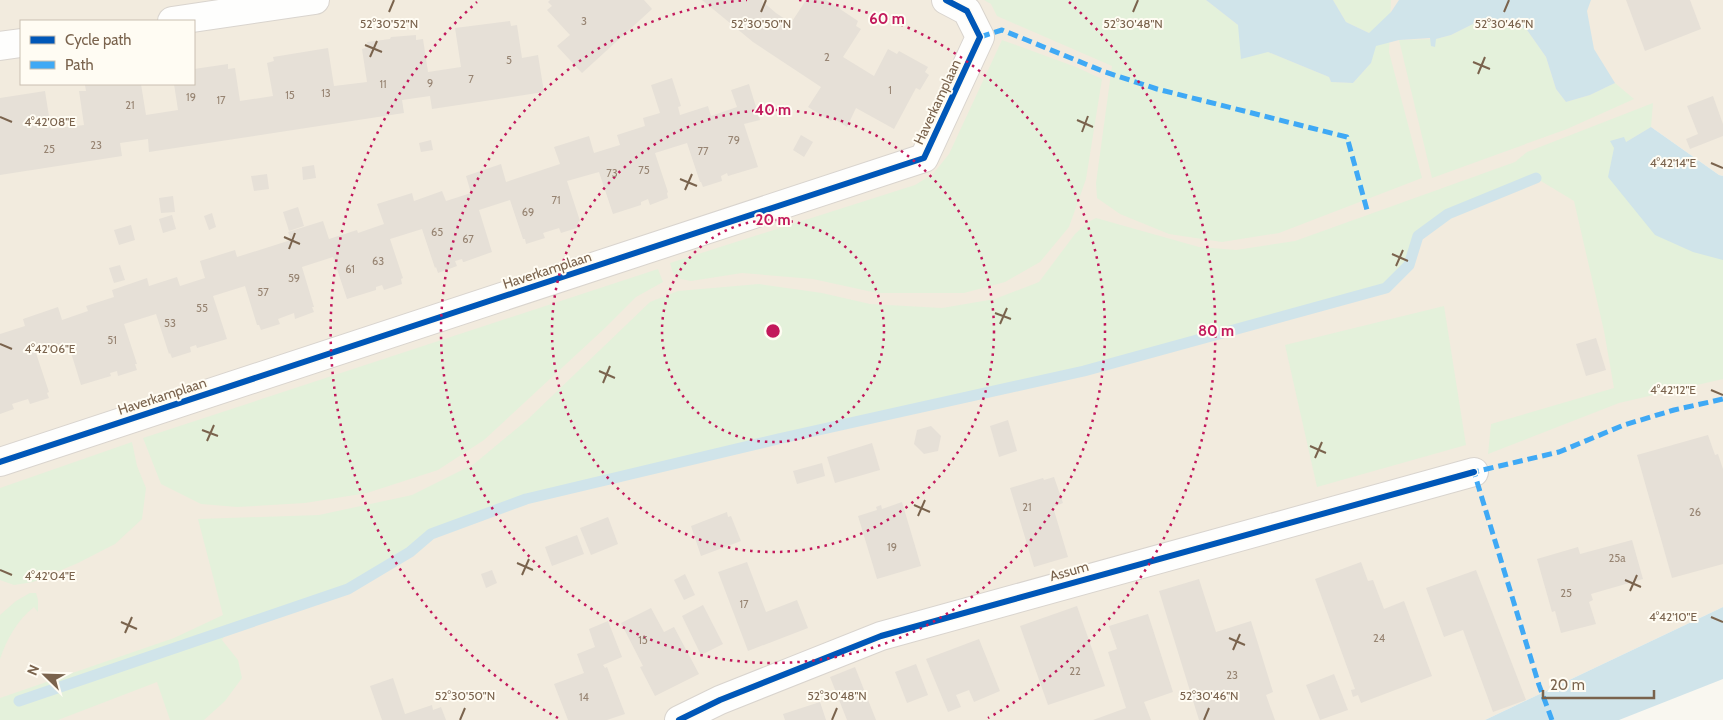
<svg xmlns="http://www.w3.org/2000/svg" width="1723" height="720" viewBox="0 0 1723 720" font-family="Cabin,sans-serif">
<style>
.residential{fill:#f2ebde;fill-rule:evenodd}
.green{fill:#e4f1db}
.water{fill:#d0e4ea}
.lines{fill:none;stroke-linecap:round;stroke-linejoin:round}
.stream{stroke:#d0e4ea;stroke-width:11}
.building{fill:#e6e0d7}
.minor-casing{stroke:#d9d4ce;stroke-width:30}
.minor{stroke:#fefefd;stroke-width:28}
.quiet{stroke:#3fa9f5;stroke-width:5;stroke-dasharray:10 5;stroke-linecap:butt}
.cycleway-casing{stroke:#fffcf3;stroke-width:9}
.cycleway{stroke:#0057b8;stroke-width:6}
.ticks{fill:none;stroke:#7a634d;stroke-width:2}
.ring{fill:none;stroke:#c2185b;stroke-width:2.5;stroke-dasharray:2.5 5}
.labels{text-anchor:middle;stroke-width:4;stroke-linejoin:round;paint-order:stroke}
.number-label{font-size:11px;fill:#978472}
.street-label{font-size:14px;fill:#7a634d;stroke:#fffcf3}
.ticks-label{font-size:12px;text-anchor:middle;fill:#7a634d;stroke:#fffcf3;stroke-width:4;stroke-linejoin:round;paint-order:stroke}
.centre{fill:#c2185b;stroke:#fffcf3;stroke-width:2.5}
.ring-label{font-size:15px;text-anchor:middle;font-weight:bold;fill:#c2185b;stroke:#fffcf3;stroke-width:4;stroke-linejoin:round;paint-order:stroke}
</style>
<rect width="100%" height="100%" fill="#f9f7f0"/>
<!-- residential -->
<path class="residential" d="M0,0H1723V176L1719,175L1651,127L1723,260V607L1485,720H0ZM21,21H194V84H21Z"/>
<!-- green -->
<g class="green">
<polygon points="984,0 1206,0 1238,25 1268,52 1329,77 1331,82 1353,83 1371,63 1369,33 1346,22 1333,0 1391,0 1389,52 1422,178 1279,233 1222,242 1169,234 1120,214 1097,198 1096,183 1112,66 997,16 991,4"/>
<polygon points="1507,19 1527,30 1546,57 1556,89 1566,102 1590,95 1615,83 1634,99 1567,129 1432,178 1399,40 1436,39 1451,35 1481,20"/>
<polygon points="1002,40 1076,67 1102,79 1086,179 1069,227 1040,262 1005,282 964,293 877,293 813,279 742,273 691,281 677,278 673,273 670,263 915,185 933,174 949,154"/>
<polygon points="1653,103 1651,127 1626,142 1611,142 1723,227 1723,379 1619,403 1488,454 1491,424 1614,388 1604,331 1574,201 1536,178 1448,214 1418,236 1409,265 1386,288 1084,371 778,439 526,499 431,534 410,552 348,589 228,630 222,640 238,660 242,678 225,701 204,720 170,720 157,682 58,720 0,720 0,698 174,638 223,615 198,519 319,515 412,495 474,464 527,420 650,302 678,291 759,284 822,293 870,304 942,308 995,299 1039,282 1075,234 1088,222 1096,218 1199,247 1236,250 1295,241 1515,162 1527,152"/>
<polygon points="658,269 663,282 636,297 605,328 484,440 438,470 367,493 305,503 237,507 201,504 161,484 143,438"/>
<polygon points="1444,306 1466,445 1317,487 1285,345"/>
<polygon points="132,442 137,466 146,488 142,519 115,544 78,563 33,582 14,585 0,580 0,488"/>
<path d="M30,593H36L38,600V612L34,607C17,620 7,639 0,659V615L16,601Z"/>
</g>
<!-- water -->
<g class="water">
<polygon points="1206,0 1333,0 1346,22 1369,33 1391,12 1399,0 1591,0 1587,11 1594,49 1615,83 1590,95 1566,102 1556,89 1546,57 1527,30 1507,19 1481,20 1451,35 1436,39 1435,47 1431,46 1430,38 1399,40 1376,46 1371,63 1353,83 1331,82 1329,77 1268,52 1241,59 1238,25"/>
<polygon points="1651,127 1719,175 1723,176 1723,260 1693,252 1655,235 1608,177 1614,148 1610,141 1624,137 1626,142"/>
<polygon points="1723,607 1723,679 1619,720 1485,720"/>
</g>
<g class="lines">
<!-- stream -->
<polyline class="stream" points="19,701 348,589 410,552 431,534 526,499 778,439 1084,371 1386,288 1409,265 1418,236 1448,214 1536,178"/>
</g>
<!-- building -->
<g class="building">
<polygon points="550,0 644,0 652,9 582,73 557,46 570,35 547,10 552,6 548,2"/>
<polygon points="702,0 763,0 762,1 776,13 791,23 806,0 826,0 837,7 838,6 840,8 840,9 858,21 856,26 861,29 843,57 874,76 888,49 897,54 899,51 928,67 925,72 929,75 920,90 916,88 894,129 856,108 847,127 833,118 831,121 808,107 821,87 753,42"/>
<polygon points="1626,0 1690,0 1701,29 1645,51"/>
<polygon points="510,21 511,26 517,25 522,58 538,55 544,92 432,109 430,96 402,100 404,113 149,152 148,139 120,143 122,156 0,175 0,98 45,91 51,129 68,127 84,125 79,91 86,91 85,85 97,84 141,84 146,115 178,110 174,84 194,84 194,69 228,64 228,69 235,68 240,101 273,96 267,63 274,61 273,57 328,48 334,86 367,82 362,49 368,47 367,42 390,39 391,37 416,35 416,40 423,39 428,72 461,67 455,28"/>
<polygon points="672,78 681,106 678,107 680,115 708,106 711,116 737,107 731,90 749,84 760,120 744,124 758,167 728,176 727,173 721,176 722,181 703,187 701,182 700,182 687,143 655,153 668,192 667,193 668,198 650,205 648,199 641,202 641,205 613,214 599,172 567,181 580,221 578,222 580,227 561,233 559,228 543,233 545,238 526,244 525,239 523,239 510,200 479,210 492,252 464,262 463,262 462,259 455,261 457,266 438,273 436,267 435,268 422,229 390,239 403,278 401,279 402,284 384,290 382,285 376,287 376,290 347,299 333,257 302,267 314,307 312,307 314,312 295,319 294,313 278,319 280,324 261,330 259,325 257,325 245,286 213,296 227,339 197,348 196,345 190,347 191,352 172,358 170,353 169,354 156,314 124,324 137,364 135,364 137,370 118,376 117,371 110,373 111,376 81,385 68,343 36,353 49,392 47,393 49,398 30,404 28,399 12,404 14,409 0,414 0,334 25,326 23,319 58,307 62,320 88,311 86,306 114,297 112,290 147,278 149,286 177,277 180,286 205,278 200,261 235,250 237,257 291,240 288,232 323,221 329,239 357,230 358,233 384,224 377,204 412,193 414,201 442,191 446,201 471,193 466,176 501,164 506,182 560,164 554,147 589,136 594,153 620,145 617,135 645,126 643,118 660,113 651,85"/>
<polygon points="1713,96 1723,124 1723,136 1690,149 1686,139 1698,134 1687,106"/>
<polygon points="801,135 813,142 804,157 793,150"/>
<polygon points="431,140 433,150 421,152 419,143"/>
<polygon points="314,165 316,178 303,180 302,167"/>
<polygon points="267,174 269,189 254,191 251,176"/>
<polygon points="173,196 175,212 161,213 159,198"/>
<polygon points="298,207 304,226 289,231 283,212"/>
<polygon points="212,213 216,227 209,230 204,216"/>
<polygon points="172,215 176,229 163,233 159,219"/>
<polygon points="131,225 135,240 119,245 114,230"/>
<polygon points="120,265 125,280 114,283 109,268"/>
<polygon points="1596,338 1606,370 1586,376 1576,344"/>
<polygon points="1008,420 1017,451 999,457 990,426"/>
<polygon points="931,426 941,436 938,451 924,454 914,444 917,430"/>
<polygon points="1708,435 1715,455 1718,454 1723,469 1723,564 1672,578 1637,455"/>
<polygon points="872,443 880,470 835,483 827,457"/>
<polygon points="822,463 825,476 797,484 793,471"/>
<polygon points="1054,477 1063,503 1053,507 1068,557 1034,567 1010,488 1043,478 1044,480"/>
<polygon points="902,502 921,566 877,579 858,516 877,510 876,507 881,505 882,509"/>
<polygon points="727,512 728,517 731,516 741,541 701,556 691,526"/>
<polygon points="608,517 618,544 591,555 580,528"/>
<polygon points="577,535 584,554 552,566 545,547"/>
<polygon points="1632,540 1643,579 1591,594 1593,600 1589,602 1596,624 1561,633 1555,611 1552,612 1537,559 1578,547 1580,554"/>
<polygon points="747,562 766,612 797,600 808,628 748,651 718,572"/>
<polygon points="1361,562 1368,581 1373,580 1384,609 1404,601 1432,676 1361,703 1358,695 1353,697 1351,690 1355,689 1315,579"/>
<polygon points="492,570 497,583 486,588 481,574"/>
<polygon points="1476,570 1526,700 1493,712 1463,630 1444,637 1426,588"/>
<polygon points="685,574 695,595 684,600 674,580"/>
<polygon points="1199,579 1216,632 1251,621 1273,692 1266,695 1275,720 1199,720 1159,591"/>
<polygon points="703,605 723,644 701,655 682,616"/>
<polygon points="1077,606 1105,686 1048,705 1020,626"/>
<polygon points="651,608 664,632 674,627 699,674 655,696 640,667 643,666 621,623"/>
<polygon points="1148,614 1173,692 1144,702 1151,720 1093,720 1126,708 1108,652 1117,649 1109,626"/>
<polygon points="608,621 622,657 603,665 605,668 607,667 625,714 607,720 568,720 554,684 584,673 577,654 595,647 589,629"/>
<polygon points="979,639 1000,691 974,702 969,690 956,695 961,707 948,712 926,659"/>
<polygon points="916,664 928,695 907,703 895,672"/>
<polygon points="855,667 876,720 847,720 830,677"/>
<polygon points="1334,674 1348,710 1320,720 1306,685"/>
<polygon points="393,678 405,714 432,705 433,710 441,707 446,720 382,720 370,686"/>
<polygon points="820,702 826,720 785,720 783,714"/>
</g>
<g class="lines">
<defs>
<g id="minor">
<polyline points="172,21 315,0"/>
<polyline points="0,46 21,43"/>
<polyline points="0,462 924,158 980,37 967,11 946,0"/>
<polyline points="679,720 720,700 881,636 1474,472"/>
</g>
</defs>
<!-- minor casing -->
<use href="#minor" class="minor-casing"/>
<!-- minor -->
<use href="#minor" class="minor"/>
<!-- quiet -->
<g class="quiet">
<polyline points="980,37 1002,30 1105,72 1157,89 1347,137 1367,210"/>
<polyline points="1552,720 1539,685 1474,472 1559,452 1624,425 1674,410 1723,399"/>
</g>
<defs>
<g id="cycleway">
<polyline points="0,462 924,158 980,37 967,11 946,0"/>
<polyline points="679,720 720,700 881,636 1474,472"/>
</g>
</defs>
<!-- cycleway casing -->
<use href="#cycleway" class="cycleway-casing"/>
<!-- cycleway -->
<use href="#cycleway" class="cycleway"/>
</g>
<!-- ticks -->
<path class="ticks" d="M389,12L394,0M761,12L766,0M1133,12L1138,0M1504,12L1509,0M365,45L382,52M370,57L377,41M1473,62L1490,69M1478,74L1485,57M0,117L12,122M1077,120L1093,127M1082,132L1088,116M1711,163L1723,168M680,179L697,186M685,190L692,174M284,237L300,244M289,249L295,233M1392,254L1408,261M1396,266L1403,250M995,313L1011,319M1000,324L1007,308M0,344L12,349M599,371L615,378M603,383L610,366M1711,390L1723,395M202,430L218,436M207,441L214,425M1310,446L1326,453M1315,458L1322,442M914,505L930,512M918,516L925,500M517,563L533,570M0,570L12,575M522,575L529,559M1625,580L1641,587M1630,591L1637,575M1711,617L1723,622M121,622L137,629M125,633L132,617M1229,638L1245,645M1233,650L1240,634M460,720L465,708M832,720L837,708M1204,720L1209,708"/>
<!-- distance rings -->
<g class="ring">
<circle cx="773" cy="331" r="111"/>
<circle cx="773" cy="331" r="221"/>
<path d="M799 0A332 332 0 1 1 747 0"/>
<path d="M558 718A443 443 0 0 1 477 2M1069 2A443 443 0 0 1 988 718"/>
</g>
<g class="labels">
<!-- number labels -->
<g class="number-label">
<text x="584" y="25">3</text>
<text x="827" y="61">2</text>
<text x="509" y="64">5</text>
<text x="471" y="83">7</text>
<text x="430" y="87">9</text>
<text x="383" y="88">11</text>
<text x="890" y="94">1</text>
<text x="326" y="97">13</text>
<text x="290" y="99">15</text>
<text x="191" y="101">19</text>
<text x="221" y="104">17</text>
<text x="130" y="109">21</text>
<text x="734" y="144">79</text>
<text x="96" y="149">23</text>
<text x="49" y="153">25</text>
<text x="703" y="155">77</text>
<text x="644" y="174">75</text>
<text x="612" y="177">73</text>
<text x="556" y="204">71</text>
<text x="528" y="216">69</text>
<text x="437" y="236">65</text>
<text x="468" y="243">67</text>
<text x="378" y="265">63</text>
<text x="350" y="273">61</text>
<text x="294" y="282">59</text>
<text x="263" y="296">57</text>
<text x="202" y="312">55</text>
<text x="170" y="327">53</text>
<text x="112" y="344">51</text>
<text x="1027" y="511">21</text>
<text x="1695" y="516">26</text>
<text x="892" y="551">19</text>
<text x="1617" y="562">25a</text>
<text x="1566" y="597">25</text>
<text x="744" y="608">17</text>
<text x="1379" y="642">24</text>
<text x="643" y="644">15</text>
<text x="1075" y="675">22</text>
<text x="1232" y="679">23</text>
<text x="584" y="701">14</text>
</g>
<!-- street labels -->
<g class="street-label">
<text transform="translate(937 102) rotate(-65)" y="5">Haverkamplaan</text>
<text transform="translate(547 270) rotate(-18)" y="5">Haverkamplaan</text>
<text transform="translate(162 396) rotate(-18)" y="5">Haverkamplaan</text>
<text transform="translate(1069 571) rotate(-16)" y="5">Assum</text>
</g>
</g>
<g class="ticks-label">
<text x="389" y="28">52°30'52"N</text>
<text x="761" y="28">52°30'50"N</text>
<text x="1133" y="28">52°30'48"N</text>
<text x="1504" y="28">52°30'46"N</text>
<text x="50" y="126">4°42'08"E</text>
<text x="1673" y="167">4°42'14"E</text>
<text x="50" y="353">4°42'06"E</text>
<text x="1673" y="394">4°42'12"E</text>
<text x="50" y="580">4°42'04"E</text>
<text x="1673" y="621">4°42'10"E</text>
<text x="465" y="700">52°30'50"N</text>
<text x="837" y="700">52°30'48"N</text>
<text x="1209" y="700">52°30'46"N</text>
</g>
<circle cx="773" cy="331" r="8" class="centre"/>
<g class="ring-label">
<text x="887" y="24">60 m</text>
<text x="773" y="115">40 m</text>
<text x="773" y="225">20 m</text>
<text x="1216" y="336">80 m</text>
</g>
<!-- legend -->
<rect x="20" y="20" width="175" height="65" fill="#fffcf3" stroke="#cabfb1"/>
<rect x="30" y="36" width="25" height="8" fill="#0057b8" stroke="#cabfb1"/>
<text x="65" y="45" font-size="15" fill="#7a634d">Cycle path</text>
<rect x="30" y="61" width="25" height="8" fill="#3fa9f5" stroke="#cabfb1"/>
<text x="65" y="70" font-size="15" fill="#7a634d">Path</text>
<!-- north arrow -->
<g transform="translate(45 675) rotate(293)" stroke="#fffcf3" stroke-width="4" paint-order="stroke">
<path d="M0-4L9 19L0 12L-9 19Z" fill="#7a634d"/>
<text y="-8" font-size="14" font-weight="bold" text-anchor="middle" fill="#7a634d">N</text>
</g>
<!-- scale -->
<path d="M1543 690v8h111v-8" fill="none" stroke="#7a634d" stroke-width="2.5"/>
<text x="1550" y="690" font-size="15" fill="#7a634d" stroke="#fffcf3" stroke-width="4" paint-order="stroke">20 m</text>
</svg>
